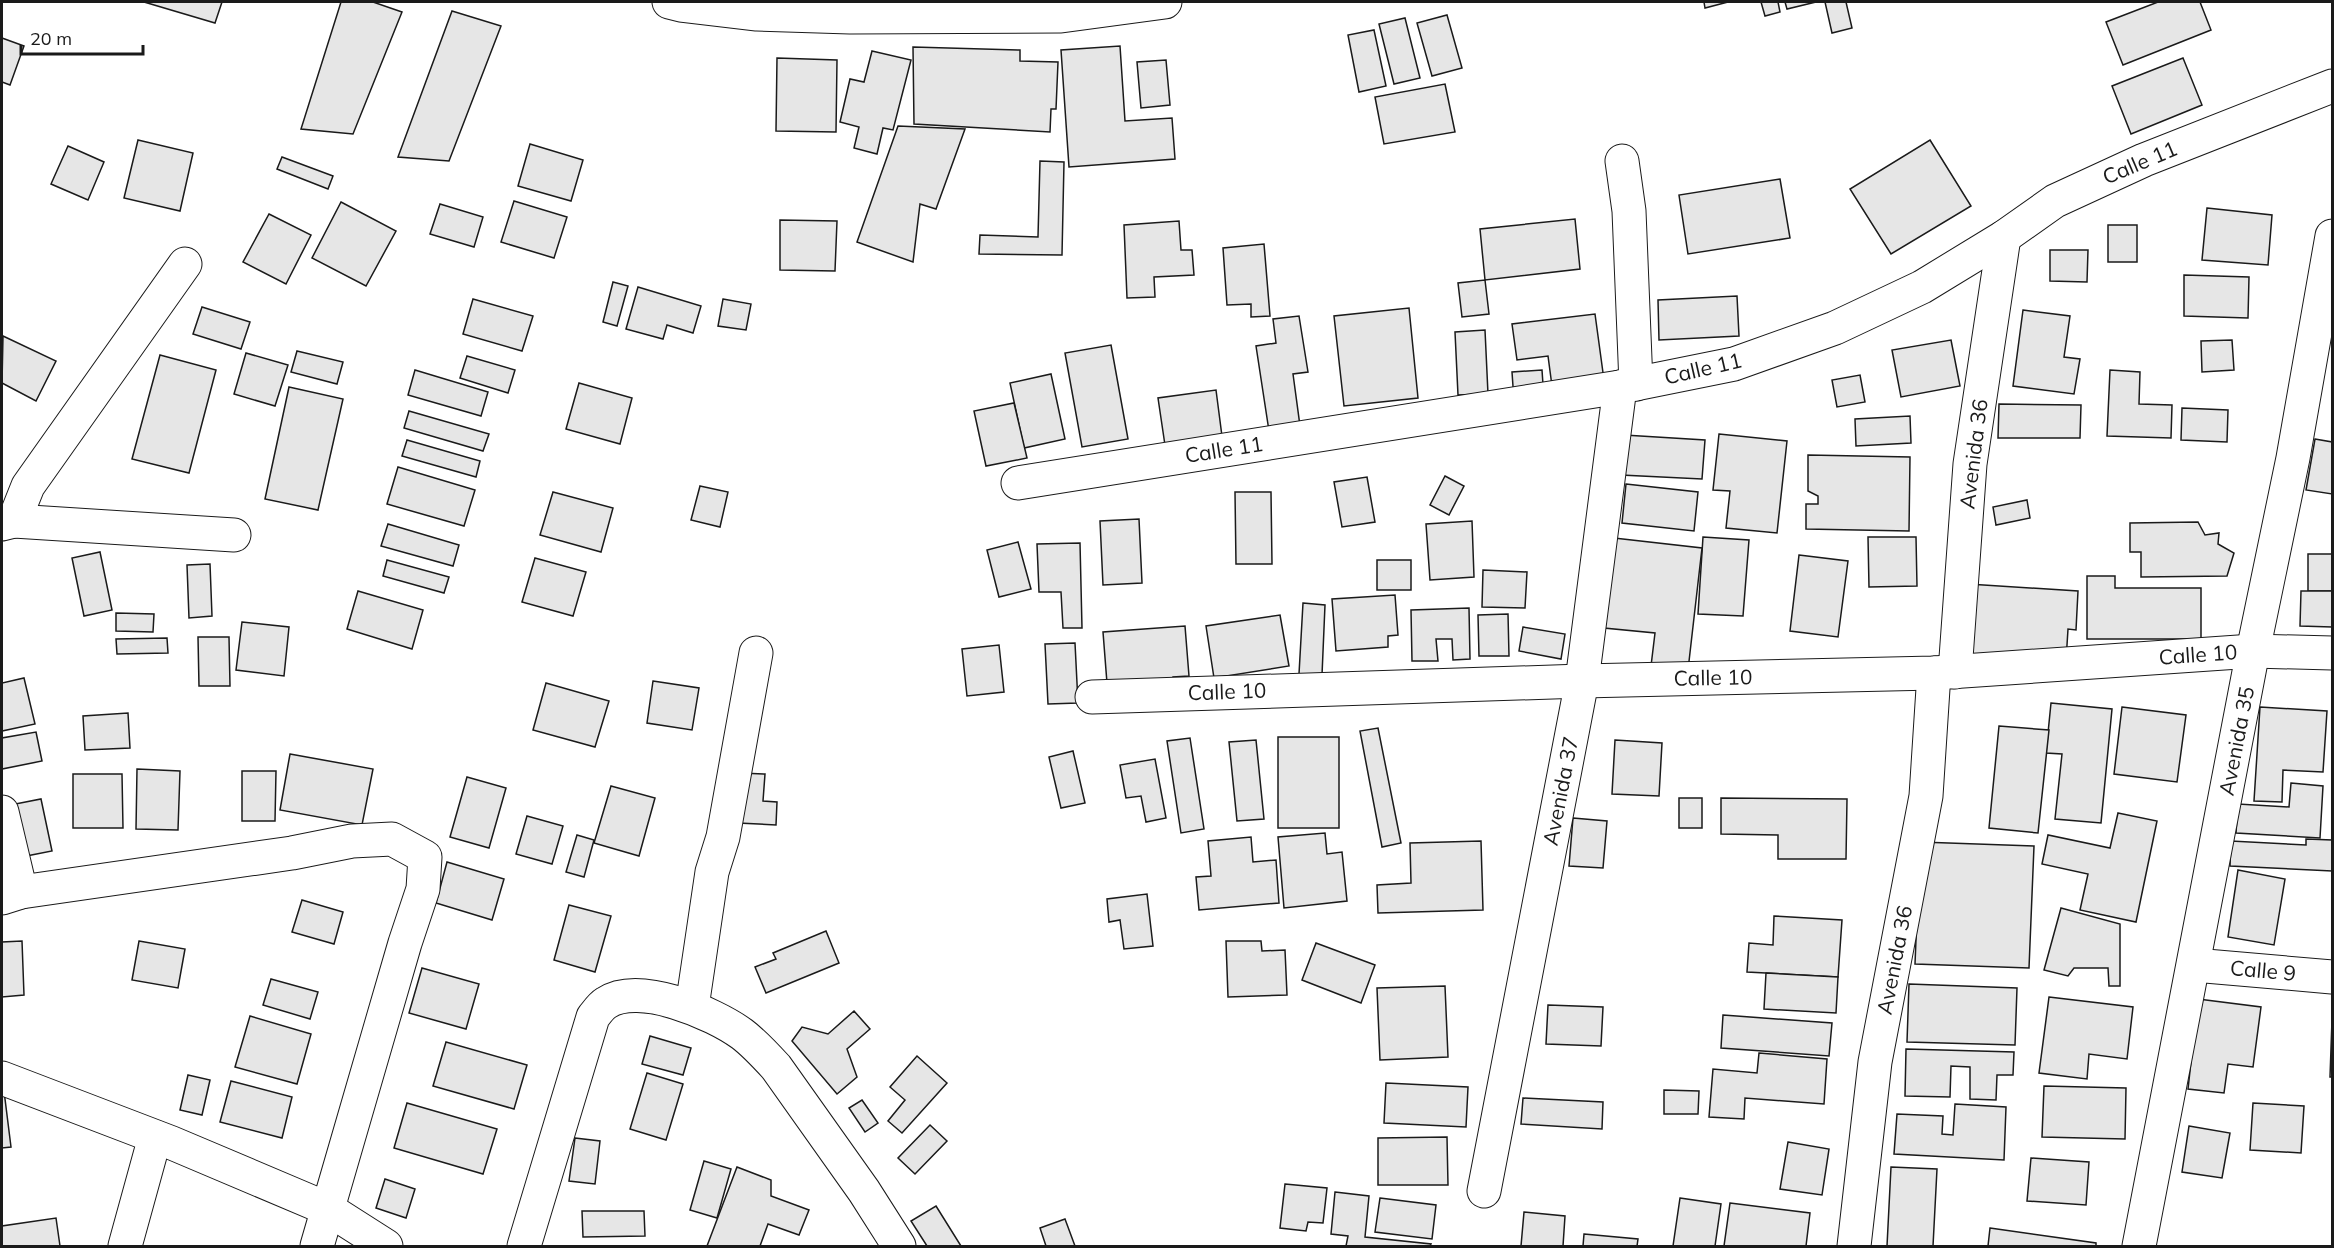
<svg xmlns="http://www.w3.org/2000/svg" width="2334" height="1248" viewBox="0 0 2334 1248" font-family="Mulish,sans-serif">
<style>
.building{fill:#e6e6e6;stroke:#1a1a1a;stroke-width:1.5}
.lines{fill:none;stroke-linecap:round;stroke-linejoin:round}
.minor-casing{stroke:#1a1a1a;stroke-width:35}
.major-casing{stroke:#1a1a1a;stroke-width:35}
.minor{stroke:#fff;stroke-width:33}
.major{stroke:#fff;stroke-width:33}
.labels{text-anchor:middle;stroke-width:4.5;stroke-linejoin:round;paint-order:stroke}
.street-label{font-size:21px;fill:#1a1a1a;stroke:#fff}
</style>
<rect width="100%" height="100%" fill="#fff"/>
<!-- building -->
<g class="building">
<polygon points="144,2 222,2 215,23"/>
<polygon points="341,2 373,2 402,12 353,134 301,129"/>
<polygon points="1704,2 1728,2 1705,8"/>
<polygon points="1761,2 1778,2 1780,12 1765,16"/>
<polygon points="1785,2 1816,2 1787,9"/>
<polygon points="1825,2 1846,2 1852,28 1832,33"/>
<polygon points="2158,2 2200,2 2211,30 2123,65 2106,22"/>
<polygon points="452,11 501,26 449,161 398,157"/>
<polygon points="1447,15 1462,68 1432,76 1417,23"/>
<polygon points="1405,18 1420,78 1394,84 1379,24"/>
<polygon points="1374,30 1386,86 1359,92 1348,35"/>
<polygon points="2,38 24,46 10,85 2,82"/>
<polygon points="1120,46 1125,121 1172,118 1175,159 1069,167 1061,50"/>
<polygon points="913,47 1020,50 1020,61 1058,62 1056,109 1051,109 1050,132 914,124"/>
<polygon points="872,51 911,60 893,130 883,128 877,154 854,148 859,127 840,122 850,79 864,82"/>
<polygon points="777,58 837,60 836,132 776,131"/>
<polygon points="2183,58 2202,105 2131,134 2112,86"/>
<polygon points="1166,60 1170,105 1141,108 1137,62"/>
<polygon points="1445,84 1455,132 1384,144 1375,97"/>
<polygon points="898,126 965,129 936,209 920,204 913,262 857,242"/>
<polygon points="138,140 193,153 180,211 124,198"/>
<polygon points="1930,140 1971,206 1891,254 1850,189"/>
<polygon points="530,144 583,160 571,201 518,186"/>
<polygon points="68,146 104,162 88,200 51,184"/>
<polygon points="282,157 333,176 328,189 277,169"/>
<polygon points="1040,161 1064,162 1062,255 979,254 980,235 1038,237"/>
<polygon points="1780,179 1790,238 1688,254 1679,195"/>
<polygon points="514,201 567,217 554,258 501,242"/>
<polygon points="341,202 396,231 366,286 312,258"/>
<polygon points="440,204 483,217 474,247 430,234"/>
<polygon points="2207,208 2272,215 2268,265 2202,260"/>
<polygon points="269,214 311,235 286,284 243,262"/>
<polygon points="1575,219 1580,269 1485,280 1480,229"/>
<polygon points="780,220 837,221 835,271 780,270"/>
<polygon points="1179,221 1181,250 1192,250 1194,275 1154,277 1155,297 1127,298 1124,225"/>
<rect x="2108" y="225" width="29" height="37"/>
<polygon points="1264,244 1270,316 1251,317 1251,304 1227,305 1223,248"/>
<polygon points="2050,250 2088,250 2087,282 2050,281"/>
<polygon points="2184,275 2249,277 2248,318 2184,316"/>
<polygon points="1485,280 1489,314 1462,317 1458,283"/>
<polygon points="613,282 628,286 617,326 603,322"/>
<polygon points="638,287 701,306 693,333 667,325 663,339 626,329"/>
<polygon points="1737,296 1739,336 1659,340 1658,300"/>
<polygon points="473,299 533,316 522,351 463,334"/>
<polygon points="723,299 751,304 746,330 718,326"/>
<polygon points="202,307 250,322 241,349 193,334"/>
<polygon points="1409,308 1418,398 1344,406 1334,316"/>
<polygon points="2023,310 2070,316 2064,357 2080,359 2074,394 2013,386"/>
<polygon points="1595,314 1604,380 1552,386 1548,356 1517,360 1512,324"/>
<polygon points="1299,316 1308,372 1293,374 1300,426 1269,431 1256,346 1276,343 1273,319"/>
<polygon points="1485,330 1488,394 1458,395 1455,332"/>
<polygon points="3,336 56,361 36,401 2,383"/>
<polygon points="1951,340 1960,386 1901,397 1892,350"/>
<polygon points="2232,340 2234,370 2202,372 2201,341"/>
<polygon points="1111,345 1128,439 1082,447 1065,353"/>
<polygon points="297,351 343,362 337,384 291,372"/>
<polygon points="246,353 288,365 275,406 234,394"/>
<polygon points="160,355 216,370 189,473 132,459"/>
<polygon points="467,356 515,370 508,393 460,378"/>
<polygon points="415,370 488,392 481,416 408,395"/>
<polygon points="1542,370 1544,399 1514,401 1512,372"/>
<polygon points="2110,370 2140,372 2139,404 2172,405 2171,438 2107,436"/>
<polygon points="1051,374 1065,439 1024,448 1010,383"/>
<polygon points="1860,375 1865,402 1837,407 1832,380"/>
<polygon points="579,383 632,398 620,444 566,429"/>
<polygon points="289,387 343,399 318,510 265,499"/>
<polygon points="1216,390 1223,444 1166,452 1158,398"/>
<polygon points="1014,403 1027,458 986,466 974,411"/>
<polygon points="1999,404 2081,405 2080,438 1998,438"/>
<polygon points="2182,408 2228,410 2227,442 2181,440"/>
<polygon points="409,411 489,434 483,451 404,428"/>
<polygon points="1910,416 1911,443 1856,446 1855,419"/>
<polygon points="1719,434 1787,441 1777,533 1726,528 1730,491 1713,490"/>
<polygon points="1624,435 1705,440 1702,479 1621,475"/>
<polygon points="2315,439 2332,442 2332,494 2306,490"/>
<polygon points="407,440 480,461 476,477 402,456"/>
<polygon points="1808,455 1910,457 1909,531 1806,529 1806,504 1818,504 1818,496 1808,491"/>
<polygon points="398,467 475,490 464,526 387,504"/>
<polygon points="1445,476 1464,486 1449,515 1430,505"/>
<polygon points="1367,477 1375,522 1342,527 1334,482"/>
<polygon points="1626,484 1698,492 1694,531 1622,523"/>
<polygon points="700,486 728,492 720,527 691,520"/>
<polygon points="553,492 613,508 601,552 540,535"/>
<polygon points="1235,492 1271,492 1272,564 1236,564"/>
<polygon points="2027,500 2030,518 1996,525 1993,507"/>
<polygon points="1139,519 1142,583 1103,585 1100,521"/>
<polygon points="1472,521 1474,577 1430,580 1426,524"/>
<polygon points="2198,522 2205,535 2219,533 2218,544 2234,553 2227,576 2141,577 2141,552 2130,552 2130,523"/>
<polygon points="388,524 459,545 453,566 381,546"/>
<polygon points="1703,537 1749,540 1743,616 1698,614"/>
<polygon points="1868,537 1916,537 1917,586 1869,587"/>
<polygon points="1614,538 1702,548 1688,670 1651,666 1655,633 1604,628"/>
<polygon points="1018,542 1031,589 999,597 987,550"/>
<polygon points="1080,543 1082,628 1063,628 1061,592 1039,592 1037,544"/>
<polygon points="100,552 112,610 84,616 72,558"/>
<rect x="2308" y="554" width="24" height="37"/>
<polygon points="1799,555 1848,561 1838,637 1790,631"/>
<polygon points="535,558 586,572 573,616 522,602"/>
<polygon points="387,560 449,577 444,593 383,576"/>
<rect x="1377" y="560" width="34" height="30"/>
<polygon points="210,564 212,616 189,618 187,565"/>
<polygon points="1483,570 1527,572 1525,608 1482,607"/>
<polygon points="2087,576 2115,576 2115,588 2201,588 2201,639 2087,639"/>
<polygon points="1968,584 2078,591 2076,630 2068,629 2066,661 1963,654"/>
<polygon points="358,591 423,610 412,649 347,629"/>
<polygon points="2301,591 2332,591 2332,627 2300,626"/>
<polygon points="1395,595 1398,635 1388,636 1388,647 1336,651 1332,599"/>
<polygon points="1303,603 1325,605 1322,675 1299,674"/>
<polygon points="1469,608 1470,659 1453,660 1452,639 1436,639 1438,661 1412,661 1411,610"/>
<polygon points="116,613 154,614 153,632 116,631"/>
<polygon points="1508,614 1509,656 1479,656 1478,615"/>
<polygon points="1280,615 1289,666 1214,678 1206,626"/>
<polygon points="242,622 289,627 284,676 236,670"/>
<polygon points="1185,626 1189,676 1173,677 1173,690 1108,696 1103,632"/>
<polygon points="1523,627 1565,634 1561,659 1519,651"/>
<polygon points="198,637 229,637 230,686 199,686"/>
<polygon points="167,638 168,653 117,654 116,639"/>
<polygon points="1075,643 1078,703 1048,704 1045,644"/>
<polygon points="999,645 1004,692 967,696 962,649"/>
<polygon points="24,678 35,724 2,731 2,683"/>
<polygon points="653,681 699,688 692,730 647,723"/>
<polygon points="546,683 609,701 595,747 533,730"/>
<polygon points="2051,703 2112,709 2101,823 2055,819 2062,754 2046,753"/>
<polygon points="2122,707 2186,715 2177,782 2114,774"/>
<polygon points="2260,707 2327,711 2323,772 2283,770 2282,802 2254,801"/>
<polygon points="128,713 130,748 85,750 83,716"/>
<polygon points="1999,726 2049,730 2038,833 1989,828"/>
<polygon points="1378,728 1401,843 1382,847 1360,731"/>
<polygon points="36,732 42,761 2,769 2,738"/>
<rect x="1278" y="737" width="61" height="91"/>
<polygon points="1190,738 1204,829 1181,833 1167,741"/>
<polygon points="1256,740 1264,819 1237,821 1229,742"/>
<polygon points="1615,740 1662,743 1659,796 1612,794"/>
<polygon points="1073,751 1085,803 1061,808 1049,757"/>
<polygon points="290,754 373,769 362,825 280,810"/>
<polygon points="1155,759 1166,818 1146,822 1141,796 1126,798 1120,765"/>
<polygon points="137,769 180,771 178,830 136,829"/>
<polygon points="242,771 276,771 275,821 242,821"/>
<polygon points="740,773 765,774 763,801 777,802 776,825 738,823"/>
<polygon points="73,774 122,774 123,828 73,828"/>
<polygon points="467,777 506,788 489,848 450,837"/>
<polygon points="2291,783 2323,786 2320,838 2236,833 2238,804 2289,807"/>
<polygon points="611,786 655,798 639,856 594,843"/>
<rect x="1679" y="798" width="23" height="30"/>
<polygon points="1721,798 1847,799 1846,859 1778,859 1778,835 1721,834"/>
<polygon points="41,799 52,851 16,858 5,806"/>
<polygon points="2118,813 2157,821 2136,922 2080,910 2088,874 2042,864 2048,835 2110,848"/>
<polygon points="527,816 563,826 552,864 516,854"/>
<polygon points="1573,818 1607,821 1603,868 1569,866"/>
<polygon points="1325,833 1327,854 1342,852 1347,901 1284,908 1278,837"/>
<polygon points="577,835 594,840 584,877 566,872"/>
<polygon points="1251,837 1253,862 1276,860 1279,903 1199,910 1196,877 1211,876 1208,841"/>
<polygon points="2306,839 2332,840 2332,871 2230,866 2231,841 2306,845"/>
<polygon points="1481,841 1483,910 1378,913 1377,885 1411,883 1410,843"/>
<polygon points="1920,842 2034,846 2029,968 1915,964"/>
<polygon points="447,862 504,879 492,920 436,903"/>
<polygon points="2238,870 2285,879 2274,945 2228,937"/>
<polygon points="1147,894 1153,946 1124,949 1120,920 1109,922 1107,899"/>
<polygon points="302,900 343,912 334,944 292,932"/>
<polygon points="569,905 611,916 595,972 554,960"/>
<polygon points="2061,908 2120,924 2120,986 2109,986 2108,968 2074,968 2068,976 2044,970"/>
<polygon points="1774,916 1842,920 1838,977 1747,972 1749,943 1773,945"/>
<polygon points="826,931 839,963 766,993 755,967 776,959 773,953"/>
<polygon points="22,941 24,995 2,997 2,942"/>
<polygon points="139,941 185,949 178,988 132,980"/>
<polygon points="1226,941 1261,941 1262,951 1285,950 1287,995 1228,997"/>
<polygon points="1316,943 1375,965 1361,1003 1302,980"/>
<polygon points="422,968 479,984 466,1029 409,1013"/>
<polygon points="1766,973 1838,977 1836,1013 1764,1009"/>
<polygon points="271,979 318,992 310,1019 263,1005"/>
<polygon points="1909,984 2017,988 2015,1045 1907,1042"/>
<polygon points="1445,986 1448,1057 1380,1060 1377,988"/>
<polygon points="2049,997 2133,1007 2127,1059 2089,1054 2087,1079 2039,1073"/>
<polygon points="2198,999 2261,1007 2253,1067 2228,1064 2224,1093 2188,1089"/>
<polygon points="1548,1005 1603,1007 1601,1046 1546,1044"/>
<polygon points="854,1011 870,1029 847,1049 857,1077 837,1094 792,1041 802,1027 828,1034"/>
<polygon points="1723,1015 1832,1023 1829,1056 1721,1048"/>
<polygon points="250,1016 311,1034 297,1084 235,1067"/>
<polygon points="2332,1020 2332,1077 2330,1077"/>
<polygon points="650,1036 691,1048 683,1075 642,1064"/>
<polygon points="446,1042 527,1065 514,1109 433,1086"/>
<polygon points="1906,1049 2014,1052 2013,1075 1997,1075 1996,1100 1970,1099 1970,1067 1951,1066 1950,1097 1905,1096"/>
<polygon points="1759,1053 1827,1059 1824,1104 1745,1098 1744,1119 1709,1117 1713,1069 1757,1073"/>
<polygon points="917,1056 947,1083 902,1133 888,1121 905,1100 890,1087"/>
<polygon points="647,1073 683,1084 666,1140 630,1129"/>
<polygon points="188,1075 210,1080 202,1115 180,1110"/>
<polygon points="231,1081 292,1097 282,1138 220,1122"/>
<polygon points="1386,1083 1468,1087 1466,1127 1384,1123"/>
<polygon points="2044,1086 2126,1088 2125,1139 2042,1137"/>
<polygon points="1664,1090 1699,1091 1698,1114 1664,1114"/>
<polygon points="2,1091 4,1091 11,1147 2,1148"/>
<polygon points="1523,1098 1603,1102 1602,1129 1521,1124"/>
<polygon points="862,1100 878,1123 865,1132 849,1108"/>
<polygon points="407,1103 497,1129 483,1174 394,1148"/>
<polygon points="2253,1103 2304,1106 2301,1153 2250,1150"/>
<polygon points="1955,1104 2006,1107 2004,1160 1894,1154 1897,1114 1943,1116 1942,1134 1953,1135"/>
<polygon points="930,1125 947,1141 915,1174 898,1158"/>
<polygon points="2189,1126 2230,1133 2222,1178 2182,1172"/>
<polygon points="1447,1137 1448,1185 1378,1185 1378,1138"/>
<polygon points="575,1138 600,1141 595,1184 569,1181"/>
<polygon points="1788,1142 1829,1149 1822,1195 1780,1189"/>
<polygon points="2031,1158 2089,1162 2086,1205 2027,1201"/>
<polygon points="704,1161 731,1169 717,1218 690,1210"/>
<polygon points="737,1167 771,1180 771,1196 809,1210 799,1235 768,1224 760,1246 707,1246"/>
<polygon points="1891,1167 1937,1169 1933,1246 1887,1246"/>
<polygon points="385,1179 415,1189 406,1218 376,1208"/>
<polygon points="1285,1184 1327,1188 1323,1223 1308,1222 1306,1231 1280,1228"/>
<polygon points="1335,1192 1369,1196 1365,1237 1431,1244 1430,1246 1346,1246 1348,1236 1331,1234"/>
<polygon points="1380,1198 1436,1205 1432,1239 1375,1232"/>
<polygon points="1680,1198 1721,1204 1715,1246 1673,1246"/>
<polygon points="1730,1203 1810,1213 1806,1246 1724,1246"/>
<polygon points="936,1206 961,1246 927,1246 911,1221"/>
<polygon points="582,1211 644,1211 645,1236 583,1237"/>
<polygon points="1524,1212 1565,1216 1563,1246 1521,1246"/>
<polygon points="56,1218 60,1246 2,1246 2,1226"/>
<polygon points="1065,1219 1075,1246 1046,1246 1040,1228"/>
<polygon points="1990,1228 2096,1243 2096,1246 1988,1246"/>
<polygon points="1584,1234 1638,1239 1637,1246 1583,1246"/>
</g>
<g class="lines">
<defs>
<g id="minor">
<polyline points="1622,161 1629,211 1636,384"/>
<polyline points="1018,483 1620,387 1734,364 1835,328 1922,287 2004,237 2055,201 2144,160 2332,86"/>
<polyline points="14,521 234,535"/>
<polyline points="2,524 14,521 28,486 185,264"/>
<polyline points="1955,672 1970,464 2004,237"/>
<polyline points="1092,697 1582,681 1934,673 2253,651 2332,653"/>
<polyline points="2,812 21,892"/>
<polyline points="2,898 21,892 292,853 352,841 392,839 425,857 423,889 405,943 317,1246"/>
<polyline points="2194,965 2332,977"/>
<polyline points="692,1007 712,872 723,837 756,653"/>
<polyline points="2,1078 172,1143 328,1209 386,1246"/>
<polyline points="1484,1191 1582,681 1620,387"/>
<polyline points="125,1246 155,1137"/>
<path d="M524,1246L593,1017C597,1012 601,1006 606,1003C639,981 713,1013 742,1034C754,1043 765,1055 776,1067L864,1191L899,1246"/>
<polyline points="1854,1246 1875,1062 1926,796 1934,673"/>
<polyline points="2139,1246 2253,651 2293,458 2332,236"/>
</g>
<polyline id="major" points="669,2 681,5 757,14 850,17 1061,16 1165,2"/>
</defs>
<!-- minor casing -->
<use href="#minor" class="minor-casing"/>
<!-- major casing -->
<use href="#major" class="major-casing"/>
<!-- minor -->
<use href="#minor" class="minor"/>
<!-- major -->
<use href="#major" class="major"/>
</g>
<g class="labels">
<!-- street labels -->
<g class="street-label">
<text transform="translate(2140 163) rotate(-23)" y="7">Calle 11</text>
<text transform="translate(1703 369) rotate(-13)" y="7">Calle 11</text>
<text transform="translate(1224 450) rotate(-9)" y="7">Calle 11</text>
<text transform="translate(1974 454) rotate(-83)" y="7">Avenida 36</text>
<text transform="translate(2198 655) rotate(-4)" y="7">Calle 10</text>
<text transform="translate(1713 678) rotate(-1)" y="7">Calle 10</text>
<text transform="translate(1227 692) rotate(-2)" y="7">Calle 10</text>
<text transform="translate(2237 741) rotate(-79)" y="7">Avenida 35</text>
<text transform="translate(1561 791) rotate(-79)" y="7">Avenida 37</text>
<text transform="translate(1895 960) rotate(-79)" y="7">Avenida 36</text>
<text transform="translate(2263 971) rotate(5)" y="7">Calle 9</text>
</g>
</g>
<!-- border -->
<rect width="2334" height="1248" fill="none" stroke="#1a1a1a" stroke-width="6"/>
<!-- scale -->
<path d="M21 45v9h122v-9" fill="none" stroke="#1a1a1a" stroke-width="3"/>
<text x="30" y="45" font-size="18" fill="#1a1a1a" stroke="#ffffff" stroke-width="4.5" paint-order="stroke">20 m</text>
</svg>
